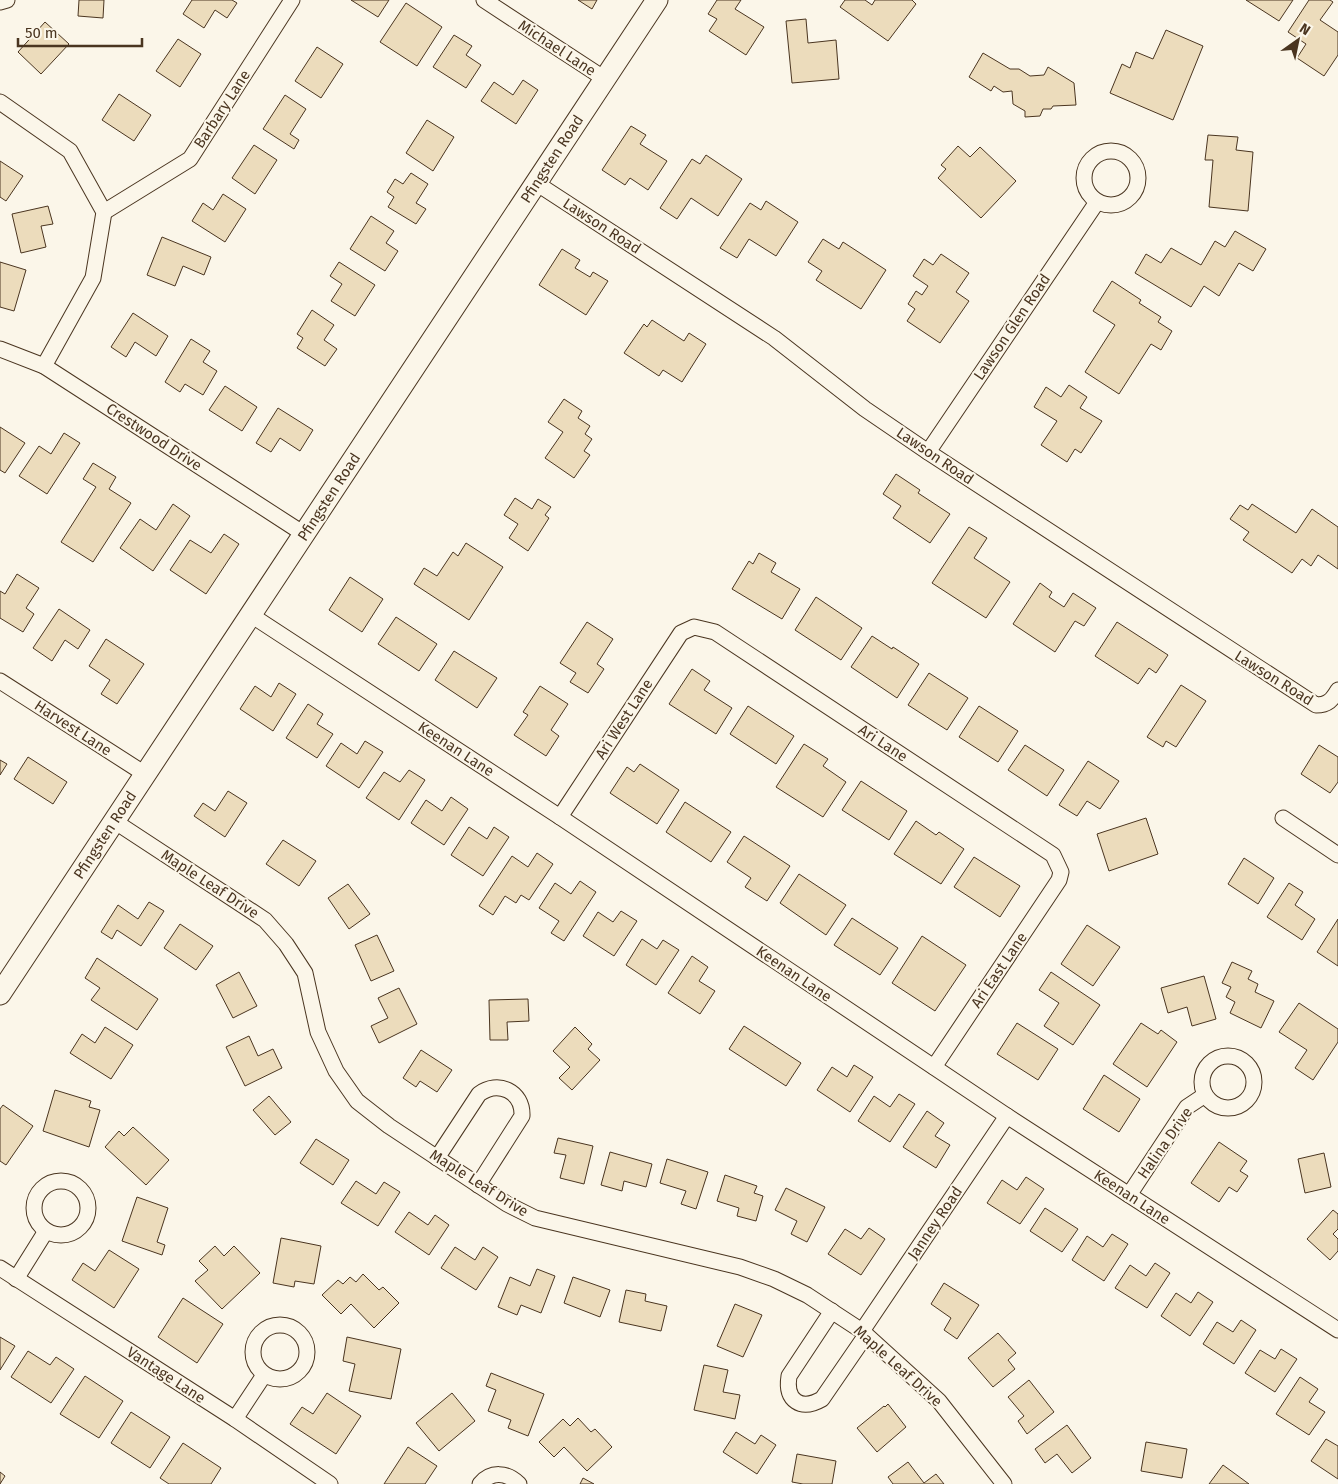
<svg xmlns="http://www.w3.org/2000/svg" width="1338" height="1484" viewBox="0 0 1338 1484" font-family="'Fira Sans',sans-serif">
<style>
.building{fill:#ecdcbc;stroke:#4a3520}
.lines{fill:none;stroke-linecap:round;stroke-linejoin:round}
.street-casing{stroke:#4a3520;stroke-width:17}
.secondary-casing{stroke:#4a3520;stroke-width:23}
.street{stroke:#fbf6e9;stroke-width:15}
.secondary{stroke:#fbf6e9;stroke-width:21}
.labels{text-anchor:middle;stroke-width:4;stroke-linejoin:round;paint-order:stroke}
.street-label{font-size:15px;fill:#4a3520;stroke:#fbf6e9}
</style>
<rect width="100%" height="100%" fill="#fbf6e9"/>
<!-- building -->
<g class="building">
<polygon points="79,0 104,0 103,18 78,16"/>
<polygon points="192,0 232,0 237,3 227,18 215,10 204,28 183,14"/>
<polygon points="351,0 389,0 378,17"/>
<polygon points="578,0 597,0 592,9"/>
<polygon points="717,0 741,0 735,9 764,27 746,55 709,31 717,19 708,14"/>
<polygon points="845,0 865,0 872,5 875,0 912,0 916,4 888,41 840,7"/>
<polygon points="1246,0 1293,0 1279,21"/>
<polygon points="1309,0 1330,0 1333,2 1320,20 1338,32 1338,55 1324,76 1297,58 1306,44 1288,32"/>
<polygon points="406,3 442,27 417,66 380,42"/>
<polygon points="806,19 808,43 836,40 839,79 792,83 786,21"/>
<polygon points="45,22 69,44 41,74 18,52"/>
<polygon points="1166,30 1203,46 1173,120 1110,93 1122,64 1130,68 1136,52 1153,59"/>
<polygon points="454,35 472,46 466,55 481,65 466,88 433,67"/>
<polygon points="178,39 201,54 180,87 156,71"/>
<polygon points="317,47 343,64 321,98 295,81"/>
<polygon points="983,53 1010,69 1019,69 1030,76 1044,75 1048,67 1074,83 1076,105 1053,106 1051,109 1043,109 1040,116 1025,117 1025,111 1013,104 1012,91 1003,92 994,86 991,91 969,77"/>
<polygon points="523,80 538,90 516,124 481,101 494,82 513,95"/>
<polygon points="119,94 151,115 134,141 102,120"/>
<polygon points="285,95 306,109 290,134 299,140 294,149 263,129"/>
<polygon points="427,120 454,137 433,171 406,153"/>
<polygon points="631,126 646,135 640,144 667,161 648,190 630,178 625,185 602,170"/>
<polygon points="1208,135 1238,137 1236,150 1253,152 1248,211 1209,207 1213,160 1205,160"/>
<polygon points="254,145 277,160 255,194 232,178"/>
<polygon points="958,146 970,157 980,147 1016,181 981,218 938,178 946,169 941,165"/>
<polygon points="706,155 742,179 718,216 691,198 677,219 660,208 692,159 700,164"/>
<polygon points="0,161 23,176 6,201 0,197"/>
<polygon points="411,173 428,184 416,203 426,209 416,224 388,207 394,197 387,192 395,179 403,184"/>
<polygon points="223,194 246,209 225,242 192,221 203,203 213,210"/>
<polygon points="766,201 798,222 776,256 749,239 737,258 720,248 750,203 761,210"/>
<polygon points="48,206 53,224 41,226 46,247 21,253 12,214"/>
<polygon points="371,216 394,231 386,243 398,251 385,271 350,249"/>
<polygon points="1235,231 1266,249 1253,271 1239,263 1219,296 1204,286 1191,307 1135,273 1146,254 1161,263 1171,248 1201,265 1215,241 1225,247"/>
<polygon points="162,237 211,257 204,275 183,266 175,286 147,275"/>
<polygon points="823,239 839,249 843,242 886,270 861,309 816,280 822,271 808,262"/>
<polygon points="562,249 580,260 575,268 590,277 593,272 608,281 586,315 539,285"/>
<polygon points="941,254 969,273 956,292 969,301 940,343 907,321 915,309 908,304 916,291 922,295 928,286 913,276 924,259 933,265"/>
<polygon points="0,262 26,270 14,311 0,307"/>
<polygon points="339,262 375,285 355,316 331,301 342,284 330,276"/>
<polygon points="1112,281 1141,300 1139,303 1161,317 1158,322 1172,331 1161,350 1151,344 1119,394 1085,372 1115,325 1093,311"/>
<polygon points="312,310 334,325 324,340 337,349 325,366 297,348 303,338 297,334"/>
<polygon points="133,313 168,336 156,356 135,342 126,357 111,347"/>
<polygon points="652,320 684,341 689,333 706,344 682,382 663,370 659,376 624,353 644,324 647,327"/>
<polygon points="191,339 210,351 203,362 217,371 203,395 185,384 180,392 165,382"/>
<polygon points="1069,385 1087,397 1080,408 1102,421 1081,453 1075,449 1067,462 1041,445 1057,421 1034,407 1046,387 1061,397"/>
<polygon points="225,386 257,407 242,431 209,410"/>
<polygon points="564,399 582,411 578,418 590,426 585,434 592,439 584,451 590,455 574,478 545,458 563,432 548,422"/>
<polygon points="278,408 313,430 300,451 280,438 271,452 256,443"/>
<polygon points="0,427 25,443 5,473 0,470"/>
<polygon points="64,433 80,443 47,494 19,476 39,446 51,454"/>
<polygon points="93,463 116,477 109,489 131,503 93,562 61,542 96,487 83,479"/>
<polygon points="896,474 920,490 918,493 950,514 930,543 893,518 901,506 883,494"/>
<polygon points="515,498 532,509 538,499 551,507 545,515 549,518 528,551 509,538 518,524 504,515"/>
<polygon points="173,504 190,516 153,571 120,548 140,519 156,530"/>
<polygon points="1252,504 1296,533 1312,509 1338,527 1338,569 1318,555 1311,566 1302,559 1292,573 1243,540 1249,532 1230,519 1240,505 1248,510"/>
<polygon points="969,527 987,538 974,558 1010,582 986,618 932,583"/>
<polygon points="224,534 239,544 206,594 170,570 190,540 211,553"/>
<polygon points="466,543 503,567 469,620 414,584 424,568 437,576 453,552 458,556"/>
<polygon points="759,553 776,563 771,572 800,589 782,619 732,589 749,561 753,564"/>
<polygon points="17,574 39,588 26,608 34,614 23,632 0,618 0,591 5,594"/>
<polygon points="350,577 383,599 362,632 329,610"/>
<polygon points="1040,583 1052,592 1049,597 1064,607 1073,593 1096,608 1084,626 1075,621 1055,652 1013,624"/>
<polygon points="816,597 862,628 841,660 795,630"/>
<polygon points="59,609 90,630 78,649 65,640 52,661 33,648"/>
<polygon points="396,617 437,644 419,671 378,644"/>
<polygon points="587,622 613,639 597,664 604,669 588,693 570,682 576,673 560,663"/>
<polygon points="1117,622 1168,655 1156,673 1149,668 1138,684 1095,656"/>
<polygon points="872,636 892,649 893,647 919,664 897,698 851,667"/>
<polygon points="106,639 144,664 117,704 101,694 110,680 89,666"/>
<polygon points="454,651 497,678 477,708 435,680"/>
<polygon points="692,669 710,681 704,690 732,708 716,734 669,704"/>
<polygon points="929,673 968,698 947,730 908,705"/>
<polygon points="279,683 296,694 273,731 240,709 255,686 271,697"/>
<polygon points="1181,685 1206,701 1176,747 1166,741 1163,747 1147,737"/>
<polygon points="540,686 568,704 551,730 559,736 546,756 514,735 528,715 523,712"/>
<polygon points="308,704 323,714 317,724 333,734 317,758 286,738"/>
<polygon points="748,706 794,736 776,764 730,734"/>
<polygon points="979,706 1018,731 998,762 959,737"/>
<polygon points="365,741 383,752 359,788 326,766 341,743 357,754"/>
<polygon points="804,744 828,759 823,766 846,782 823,817 776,787"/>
<polygon points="1025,745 1064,770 1047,796 1008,770"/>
<polygon points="1319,745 1338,757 1338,782 1330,793 1301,774"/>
<polygon points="28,757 67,782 53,804 14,779"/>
<polygon points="0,760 7,764 0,775"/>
<polygon points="1088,761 1119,781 1100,809 1087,801 1077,816 1059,805"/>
<polygon points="640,764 679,790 657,824 610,793 627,767 634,772"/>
<polygon points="409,770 425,780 399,820 366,798 384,772 400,782"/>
<polygon points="861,781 907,811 889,840 842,810"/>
<polygon points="228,791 247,803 225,837 194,816 203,803 215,811"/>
<polygon points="451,797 468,809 444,845 411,823 426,800 442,811"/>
<polygon points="685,802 731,832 711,862 666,832"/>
<polygon points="1146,818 1158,854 1109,871 1097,834"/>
<polygon points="916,821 936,835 939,832 964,849 941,884 894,854"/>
<polygon points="469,827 487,839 494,827 509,837 483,876 451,855"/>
<polygon points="744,836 790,866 767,901 745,887 751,878 727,862"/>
<polygon points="283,840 316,861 299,886 266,864"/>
<polygon points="537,853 553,864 529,900 521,895 516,903 505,896 493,915 479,906 512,856 528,867"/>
<polygon points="974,857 1020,886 1000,917 954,887"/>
<polygon points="1244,858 1274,878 1258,904 1228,884"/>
<polygon points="799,874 846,905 826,935 780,903"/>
<polygon points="580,881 596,892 564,941 551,933 559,921 539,908 555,883 571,894"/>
<polygon points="1289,883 1303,892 1295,905 1315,919 1302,940 1267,917"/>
<polygon points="348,884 370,914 349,929 328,898"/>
<polygon points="149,902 164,911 141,946 117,930 112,939 101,932 118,905 138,919"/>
<polygon points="621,911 637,921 614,956 583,936 598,912 613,922"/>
<polygon points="852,918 898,948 880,975 834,945"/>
<polygon points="1338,919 1338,966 1317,952"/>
<polygon points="180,924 213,946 196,970 164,948"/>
<polygon points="1087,925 1120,947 1093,986 1061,964"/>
<polygon points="377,935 394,971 371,981 355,945"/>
<polygon points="922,936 966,965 935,1011 892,983"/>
<polygon points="642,939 657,949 663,940 679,950 656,985 626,965"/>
<polygon points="692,956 708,967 699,981 715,991 700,1014 668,993"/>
<polygon points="97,958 158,999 137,1030 91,1000 100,988 85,978"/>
<polygon points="1232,962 1252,971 1248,979 1258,984 1255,992 1274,1001 1261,1028 1230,1013 1235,1002 1226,997 1231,987 1222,983"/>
<polygon points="239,972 257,1006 233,1018 216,985"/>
<polygon points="1051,972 1100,1005 1073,1045 1044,1026 1059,1003 1039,990"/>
<polygon points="1204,976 1216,1019 1192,1026 1187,1007 1168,1013 1161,988"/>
<polygon points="399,988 417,1024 379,1043 371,1026 388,1018 378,998"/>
<polygon points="528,999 529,1021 507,1022 508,1040 490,1040 489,1000"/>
<polygon points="1299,1003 1338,1029 1338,1042 1313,1080 1295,1068 1307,1050 1279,1032"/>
<polygon points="1017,1023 1058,1049 1038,1080 997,1054"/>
<polygon points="1141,1023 1158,1034 1161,1030 1177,1042 1147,1087 1113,1064"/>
<polygon points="744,1026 801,1063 786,1086 729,1049"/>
<polygon points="105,1027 133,1045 111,1079 70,1053 82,1034 95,1043"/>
<polygon points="575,1027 592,1044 588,1049 600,1060 572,1090 559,1078 570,1067 553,1051"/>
<polygon points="249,1036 258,1056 273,1049 282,1068 245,1086 226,1047"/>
<polygon points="421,1050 452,1070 437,1092 420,1081 416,1087 403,1078"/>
<polygon points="854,1065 873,1077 850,1112 817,1090 832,1067 847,1077"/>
<polygon points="1104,1075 1140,1099 1119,1132 1083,1109"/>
<polygon points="55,1090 91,1101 89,1107 100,1110 89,1147 43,1131"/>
<polygon points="899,1094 915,1104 890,1142 858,1121 874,1096 890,1107"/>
<polygon points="269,1096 291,1122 275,1135 253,1110"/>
<polygon points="3,1105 33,1126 6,1165 0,1161 0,1109"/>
<polygon points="927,1111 944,1123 935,1136 950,1145 936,1168 903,1147"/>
<polygon points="133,1127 169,1160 146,1185 105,1147 119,1131 124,1136"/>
<polygon points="558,1138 593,1146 584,1184 560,1178 566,1155 554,1153"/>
<polygon points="316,1139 349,1160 333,1185 300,1163"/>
<polygon points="1219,1142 1247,1161 1240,1171 1248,1176 1237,1192 1229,1187 1219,1202 1191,1183"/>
<polygon points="610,1152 652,1164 646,1187 624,1181 622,1191 601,1185"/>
<polygon points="1324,1153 1331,1187 1305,1193 1298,1159"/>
<polygon points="667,1159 708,1172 696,1209 681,1204 686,1191 660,1183"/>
<polygon points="725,1175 757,1186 754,1193 763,1196 756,1221 737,1216 739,1208 717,1201"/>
<polygon points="1026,1177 1044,1189 1020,1224 987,1203 1002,1180 1017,1190"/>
<polygon points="356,1181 376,1194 384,1182 400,1192 378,1226 341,1203"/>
<polygon points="786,1188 825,1207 807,1242 791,1234 797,1221 775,1210"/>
<polygon points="137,1197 168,1208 157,1242 165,1245 162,1255 122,1241"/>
<polygon points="1045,1208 1078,1229 1062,1252 1030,1231"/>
<polygon points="1333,1210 1338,1214 1338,1229 1333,1234 1338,1239 1338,1251 1330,1260 1307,1239"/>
<polygon points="409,1212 428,1225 435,1215 449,1225 429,1255 395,1232"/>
<polygon points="869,1228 885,1239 861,1275 828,1254 845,1229 861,1239"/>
<polygon points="1112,1234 1128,1244 1104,1281 1072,1260 1087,1236 1103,1247"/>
<polygon points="281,1238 321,1246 314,1284 295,1281 294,1287 273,1283"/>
<polygon points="215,1246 224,1256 234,1246 260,1273 222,1309 195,1281 208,1270 199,1261"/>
<polygon points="455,1247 475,1260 483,1247 498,1257 476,1290 441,1268"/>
<polygon points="109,1250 139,1269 114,1308 72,1280 83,1263 95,1271"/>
<polygon points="1155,1263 1170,1273 1147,1308 1115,1288 1130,1265 1146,1276"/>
<polygon points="537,1269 555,1276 541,1313 521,1305 517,1315 498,1307 510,1277 530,1286"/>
<polygon points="363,1274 379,1290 383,1287 399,1303 374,1328 351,1304 341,1314 322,1295 338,1280 343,1284 350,1277 356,1282"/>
<polygon points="573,1277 610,1290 600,1317 564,1303"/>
<polygon points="944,1283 979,1305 957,1339 944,1330 951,1318 931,1304"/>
<polygon points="626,1290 646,1294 645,1301 667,1306 661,1331 619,1322"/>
<polygon points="1198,1292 1213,1302 1190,1336 1161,1316 1176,1293 1191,1303"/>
<polygon points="183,1298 223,1324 197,1363 158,1337"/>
<polygon points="735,1304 762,1315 743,1357 717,1346"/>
<polygon points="1241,1320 1256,1330 1234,1364 1203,1344 1217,1322 1233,1332"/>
<polygon points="998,1333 1016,1353 1008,1360 1015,1369 993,1387 968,1358"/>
<polygon points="0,1337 15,1346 0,1370"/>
<polygon points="347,1337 401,1349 391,1399 349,1391 355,1364 343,1361"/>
<polygon points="1281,1349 1297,1359 1275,1392 1245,1373 1260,1350 1275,1359"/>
<polygon points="28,1351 50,1365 56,1357 74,1369 51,1403 11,1377"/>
<polygon points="704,1365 728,1370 723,1392 740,1395 735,1419 694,1410"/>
<polygon points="491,1373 544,1394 528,1436 508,1428 511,1420 488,1411 496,1390 486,1386"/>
<polygon points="85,1376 123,1401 99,1438 60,1414"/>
<polygon points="1300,1377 1318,1389 1309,1402 1325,1412 1309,1435 1276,1414"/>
<polygon points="1029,1380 1054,1412 1027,1434 1018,1421 1024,1416 1008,1397"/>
<polygon points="327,1393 361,1416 336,1454 290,1424 302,1407 313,1414"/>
<polygon points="452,1393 475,1421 439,1451 416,1423"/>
<polygon points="888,1404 906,1427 877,1452 857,1428 884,1406 885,1407"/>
<polygon points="131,1412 170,1437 150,1468 111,1443"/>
<polygon points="578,1418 591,1432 595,1429 612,1447 587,1471 564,1447 554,1457 539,1442 563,1419 570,1426"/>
<polygon points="1067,1425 1091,1458 1072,1473 1057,1454 1045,1463 1035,1449"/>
<polygon points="736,1432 755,1444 761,1435 776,1445 757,1474 723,1452"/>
<polygon points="1326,1439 1338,1446 1338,1479 1311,1461"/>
<polygon points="1146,1442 1187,1449 1182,1478 1141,1471"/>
<polygon points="183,1443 221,1468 211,1484 169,1484 160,1478"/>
<polygon points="408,1447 437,1466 425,1484 384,1484"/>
<polygon points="797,1454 836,1461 832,1484 803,1484 792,1482"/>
<polygon points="908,1462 924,1483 936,1474 944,1484 893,1484 888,1477"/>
<polygon points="1223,1465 1249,1484 1209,1484"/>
<polygon points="0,1472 5,1476 0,1484"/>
<polygon points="583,1478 594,1484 580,1484"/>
</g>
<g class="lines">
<defs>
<g id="street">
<polyline points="484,0 605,79"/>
<polyline points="0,2 7,0"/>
<polyline points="0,102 70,151 104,212 93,278 44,366"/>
<circle cx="1111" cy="178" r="27"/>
<path d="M536,183L774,338L865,409L928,452L1316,705C1328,705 1332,700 1338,690"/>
<polyline points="104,212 190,159 292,0"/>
<polyline points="0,349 44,366 304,534"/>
<polyline points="928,452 1097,202"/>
<polyline points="251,615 560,817 1007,1116 1338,1330"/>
<polyline points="0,681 145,774"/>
<polyline points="560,817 681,633 694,627 715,632 1053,855 1061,872 1059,880 934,1067"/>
<polyline points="1283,818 1338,855"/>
<polyline points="114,821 265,920 286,944 305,973 318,1032 336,1071 357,1101 389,1126 507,1204 535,1218 740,1267 774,1279 807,1295 862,1331 939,1401 1004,1484"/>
<circle cx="1228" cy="1082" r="26"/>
<path d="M437,1158L479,1094C498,1080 523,1091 522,1116L478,1185"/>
<circle cx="61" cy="1208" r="27"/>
<polyline points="1129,1195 1187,1107 1205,1095"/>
<polyline points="0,1268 235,1419 330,1484"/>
<polyline points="16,1279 46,1231"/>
<path d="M832,1311L789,1376C785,1401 801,1411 822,1399L866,1335"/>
<circle cx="280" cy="1352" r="27"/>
<polyline points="862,1331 1007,1116"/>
<polyline points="235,1419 264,1375"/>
<path d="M480,1484C491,1471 507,1472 519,1484"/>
</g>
<polyline id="secondary" points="0,994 657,0"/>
</defs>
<!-- street casing -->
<use href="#street" class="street-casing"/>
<!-- secondary casing -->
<use href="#secondary" class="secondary-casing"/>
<!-- street -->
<use href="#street" class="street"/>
<!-- secondary -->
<use href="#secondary" class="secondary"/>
</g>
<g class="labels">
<!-- street labels -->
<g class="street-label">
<text transform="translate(557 48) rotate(33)" y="5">Michael Lane</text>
<text transform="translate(222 109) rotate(-57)" y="5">Barbary Lane</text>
<text transform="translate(552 159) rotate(-57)" y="5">Pfingsten Road</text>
<text transform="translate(602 226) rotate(33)" y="5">Lawson Road</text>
<text transform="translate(1012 327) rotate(-56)" y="5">Lawson Glen Road</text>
<text transform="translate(154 437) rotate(33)" y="5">Crestwood Drive</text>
<text transform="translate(935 456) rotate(34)" y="5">Lawson Road</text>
<text transform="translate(329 497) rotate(-57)" y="5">Pfingsten Road</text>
<text transform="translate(1274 678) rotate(32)" y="5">Lawson Road</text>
<text transform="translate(624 719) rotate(-57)" y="5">Ari West Lane</text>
<text transform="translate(73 728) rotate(33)" y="5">Harvest Lane</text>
<text transform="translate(883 743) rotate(33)" y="5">Ari Lane</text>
<text transform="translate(456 749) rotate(33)" y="5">Keenan Lane</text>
<text transform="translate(105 835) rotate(-57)" y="5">Pfingsten Road</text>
<text transform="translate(210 884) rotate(33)" y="5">Maple Leaf Drive</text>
<text transform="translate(999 970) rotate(-56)" y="5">Ari East Lane</text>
<text transform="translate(794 974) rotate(34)" y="5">Keenan Lane</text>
<text transform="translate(1165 1143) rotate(-55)" y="5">Halina Drive</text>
<text transform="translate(479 1183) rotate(32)" y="5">Maple Leaf Drive</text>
<text transform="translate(1132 1197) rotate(33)" y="5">Keenan Lane</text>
<text transform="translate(935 1223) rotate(-56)" y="5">Janney Road</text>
<text transform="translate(898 1366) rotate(42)" y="5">Maple Leaf Drive</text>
<text transform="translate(166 1375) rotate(33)" y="5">Vantage Lane</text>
</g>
</g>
<!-- north arrow -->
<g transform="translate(1298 40) rotate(33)" stroke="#fbf6e9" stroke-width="4" paint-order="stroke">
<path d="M0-4L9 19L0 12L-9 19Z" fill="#4a3520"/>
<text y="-8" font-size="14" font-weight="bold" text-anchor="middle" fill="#4a3520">N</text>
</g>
<!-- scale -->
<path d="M18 38v8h124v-8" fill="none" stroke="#4a3520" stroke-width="2.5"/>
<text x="25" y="38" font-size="15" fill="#4a3520" stroke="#fbf6e9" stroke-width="4" paint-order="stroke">50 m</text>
</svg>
